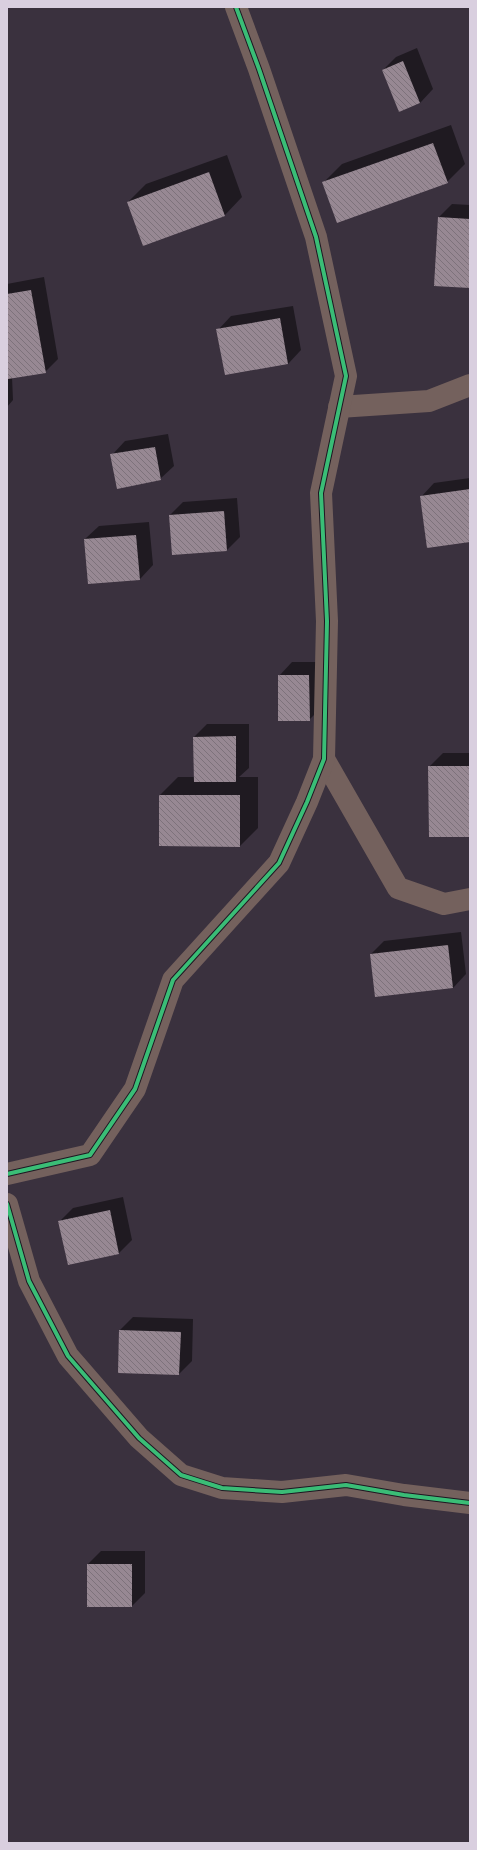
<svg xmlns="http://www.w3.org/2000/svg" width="477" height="1850" viewBox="0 0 477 1850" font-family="'DejaVu Sans',sans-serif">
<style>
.shadow{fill:#0007}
.building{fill:url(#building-back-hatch)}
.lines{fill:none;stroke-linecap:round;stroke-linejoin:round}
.minor{stroke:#74615d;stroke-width:22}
.cycleway-casing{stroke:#1e1722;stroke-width:6}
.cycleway{stroke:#3abd76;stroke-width:4}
</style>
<defs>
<pattern id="building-back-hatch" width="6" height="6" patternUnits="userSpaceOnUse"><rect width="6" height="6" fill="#978893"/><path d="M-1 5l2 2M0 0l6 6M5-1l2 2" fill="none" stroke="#7d727b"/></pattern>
</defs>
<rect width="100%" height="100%" fill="#3a313e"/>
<!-- shadow -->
<g class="shadow">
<polygon points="417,48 433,89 420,103 399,111 383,70 396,57"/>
<polygon points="451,125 465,164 447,182 324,182 342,164"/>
<polygon points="227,155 242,197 224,216 128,202 146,184"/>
<polygon points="452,204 470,205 470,287 439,217"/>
<polygon points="44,277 58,359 45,372 12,377 13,400 7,407 7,284"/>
<polygon points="293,306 301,350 288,364 218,330 231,316"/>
<polygon points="168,434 174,466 160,479 112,455 125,441"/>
<polygon points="470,478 470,541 421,497 434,483"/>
<polygon points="237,498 240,537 227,550 170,515 183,502"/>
<polygon points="149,522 153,565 140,579 85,539 99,526"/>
<polygon points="292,662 322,662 323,706 309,720 279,676"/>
<polygon points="207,724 249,724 249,768 239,777 258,777 258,828 240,846 160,845 160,795 178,777 195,777 194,737"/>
<polygon points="443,753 470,753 470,836 429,767"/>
<polygon points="461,932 466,974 453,988 371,954 384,941"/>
<polygon points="123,1197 132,1240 119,1253 69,1264 60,1221 73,1208"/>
<polygon points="133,1317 193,1319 192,1361 179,1374 119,1372 120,1330"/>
<polygon points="101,1551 145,1551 145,1593 132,1606 88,1606 88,1564"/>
</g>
<!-- building -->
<g class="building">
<polygon points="403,61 420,103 399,112 382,70"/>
<polygon points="433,143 448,183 337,223 322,182"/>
<polygon points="209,172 225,216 143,246 127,202"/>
<polygon points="438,217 470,219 470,288 434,286"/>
<polygon points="31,290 46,373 8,379 7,294"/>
<polygon points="280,318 288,364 225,375 216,329"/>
<polygon points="155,447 161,480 117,489 110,454"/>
<polygon points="470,489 470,542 427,548 420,496"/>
<polygon points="224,511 227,551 172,555 169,515"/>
<polygon points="136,535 140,580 88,584 84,539"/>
<polygon points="278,675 309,675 310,721 278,721"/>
<polygon points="236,736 236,782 194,782 193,737"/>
<polygon points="428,766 470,766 470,837 429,837"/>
<polygon points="159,795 240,795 240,847 159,846"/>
<polygon points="448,945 453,988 375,997 370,954"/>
<polygon points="110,1210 119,1254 68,1265 58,1221"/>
<polygon points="119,1330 181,1332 179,1375 118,1373"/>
<rect x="87" y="1564" width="45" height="43"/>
</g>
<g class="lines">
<!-- minor -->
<g class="minor">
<polyline points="339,407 429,401 470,385"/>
<polyline points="324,759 398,888 444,904 470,899"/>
<polyline points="7,1174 90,1155 135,1089 173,980 279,863 307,802 324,759 327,621 321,493 346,376 316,237 259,69 236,7"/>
<polyline points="7,1204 29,1281 68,1356 139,1438 181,1475 222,1488 282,1492 346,1485 404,1495 470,1503"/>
</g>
<defs>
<g id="cycleway">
<polyline points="7,1174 90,1155 135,1089 173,980 279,863 307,802 324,759 327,621 321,493 346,376 316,237 259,69 236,7"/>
<polyline points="7,1204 29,1281 68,1356 139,1438 181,1475 222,1488 282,1492 346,1485 404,1495 470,1503"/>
</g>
</defs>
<!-- cycleway casing -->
<use href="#cycleway" class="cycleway-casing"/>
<!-- cycleway -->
<use href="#cycleway" class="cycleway"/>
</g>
<!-- border -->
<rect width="477" height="1850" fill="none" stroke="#d9cfdf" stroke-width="16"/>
</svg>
